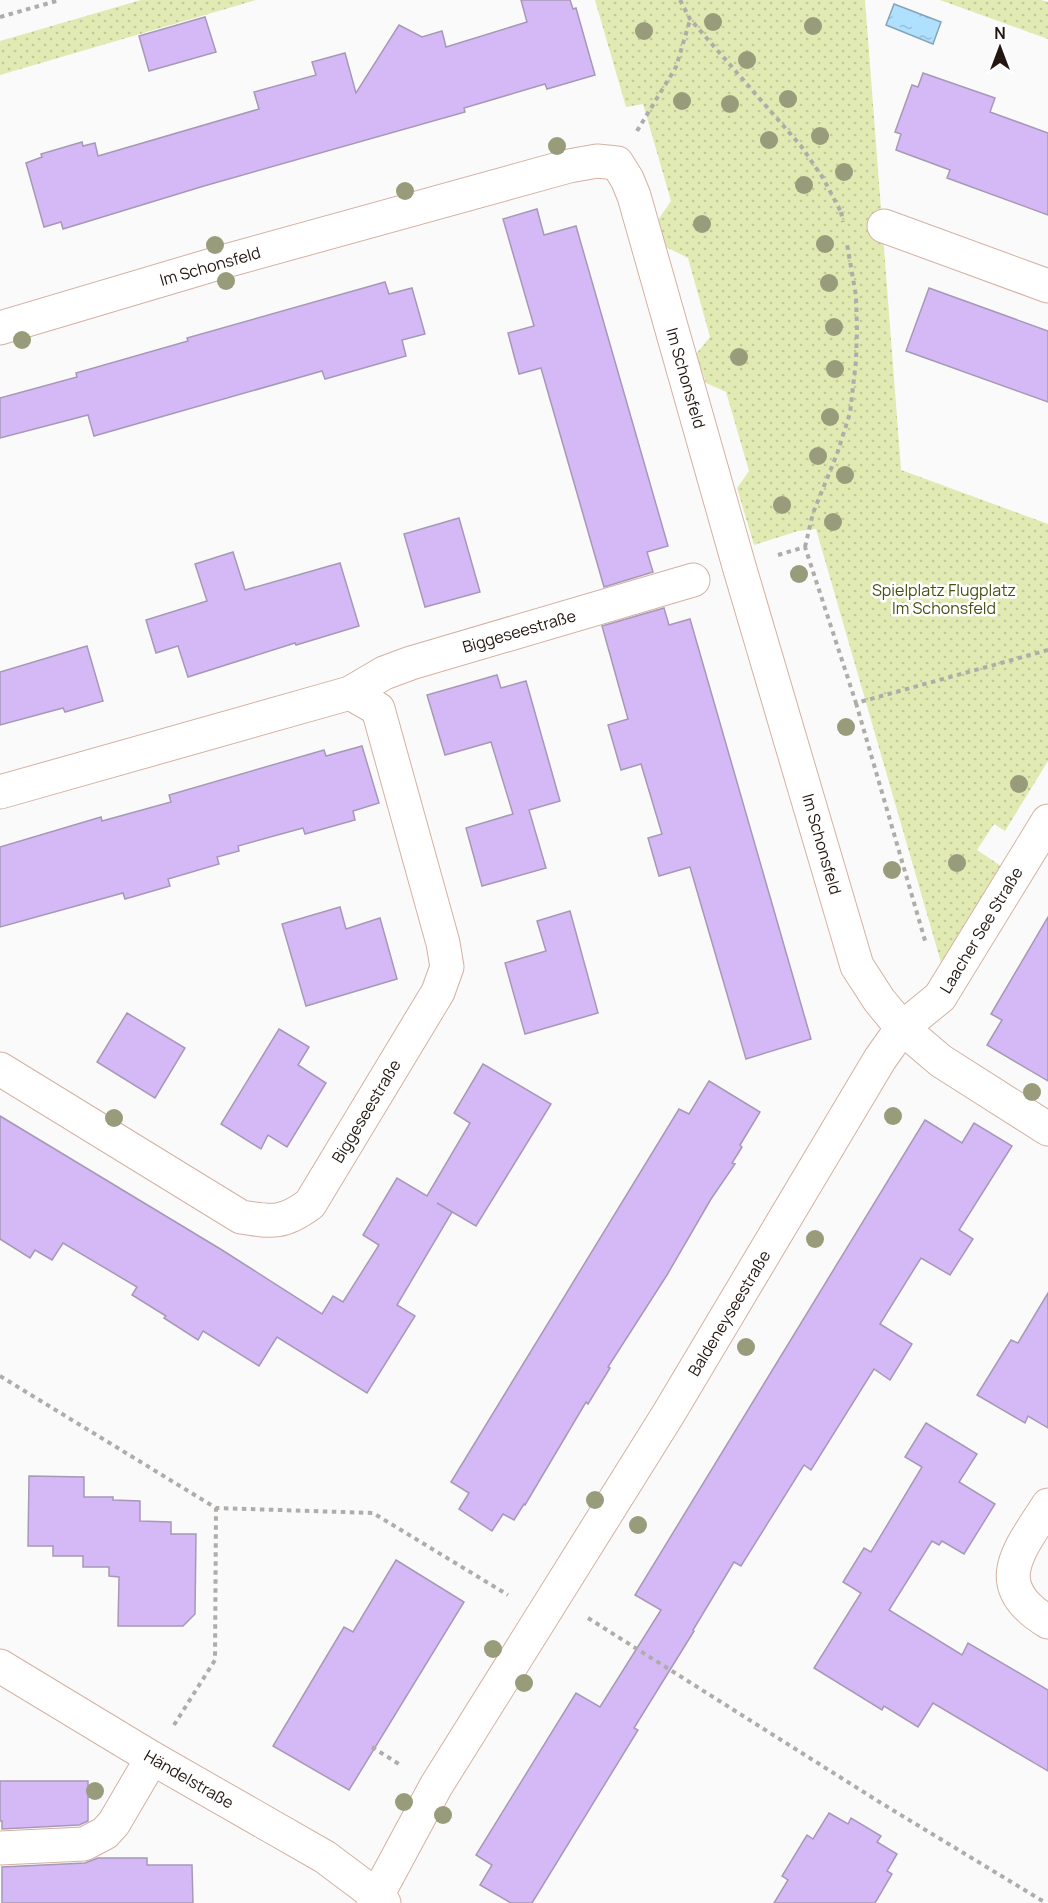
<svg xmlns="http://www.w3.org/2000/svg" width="1048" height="1903" viewBox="0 0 1048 1903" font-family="Manrope,sans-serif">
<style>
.grass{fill:url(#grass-dots)}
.water{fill:url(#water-ripples);stroke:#85a4b8;stroke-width:1.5}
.building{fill:#d5b9f6;stroke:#a699b7;stroke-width:1.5}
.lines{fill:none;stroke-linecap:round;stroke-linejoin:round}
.minor-casing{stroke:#d4b1a2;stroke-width:35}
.path{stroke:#b0acaa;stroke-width:4;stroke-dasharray:4.5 4.5;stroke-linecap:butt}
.minor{stroke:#fff;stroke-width:33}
.tree{fill:#999c7a}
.labels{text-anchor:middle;stroke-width:5;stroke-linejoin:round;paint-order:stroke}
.street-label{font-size:16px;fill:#231711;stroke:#fff}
.park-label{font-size:16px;fill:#495011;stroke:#fff}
</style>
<defs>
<pattern id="grass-dots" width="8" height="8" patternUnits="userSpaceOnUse" patternTransform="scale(1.5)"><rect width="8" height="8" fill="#e1eab3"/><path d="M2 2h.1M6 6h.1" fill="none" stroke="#c1c899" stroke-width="1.8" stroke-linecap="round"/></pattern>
<pattern id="water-ripples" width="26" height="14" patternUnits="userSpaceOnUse" patternTransform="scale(1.5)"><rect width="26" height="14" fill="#afe1ff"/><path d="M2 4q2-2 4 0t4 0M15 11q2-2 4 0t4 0" fill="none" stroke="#96c0da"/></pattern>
</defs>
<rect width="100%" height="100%" fill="#fafafa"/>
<!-- grass -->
<g class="grass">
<polygon points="141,0 256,0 0,75 0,41"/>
<polygon points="595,0 865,0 901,470 1048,524 1048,761 1005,831 994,824 977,850 1004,868 942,966 816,529 798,531 754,545 737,488 749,471 726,392 706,383 696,354 710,337 688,258 666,247 658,220 671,201 643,104 626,107"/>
<polygon points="940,0 1041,0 1048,2 1048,39"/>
</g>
<!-- water -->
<polygon class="water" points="894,4 941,22 933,44 886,25"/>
<!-- building -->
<g class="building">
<polygon points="521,0 570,0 573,9 576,8 595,75 547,89 545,84 464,108 465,112 204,186 63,229 61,222 44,227 26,163 42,157 41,154 82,142 83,146 95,143 98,156 259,109 254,92 316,75 312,62 345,53 356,93 399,25 422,37 442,31 446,47 527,22"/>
<polygon points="205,17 216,52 149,71 139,36"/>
<polygon points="923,73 995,98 990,112 1048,133 1048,215 947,178 950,170 896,150 901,134 895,132 912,85 918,87"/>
<polygon points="537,209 544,235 576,226 668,546 647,552 653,572 604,587 541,368 519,374 508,333 534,326 503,219"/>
<polygon points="385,282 389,294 412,288 425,334 402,340 406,356 325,379 322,371 94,436 88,415 0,438 0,398 77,377 76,373 188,341 187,338"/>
<polygon points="929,288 1048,331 1048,402 906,351"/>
<polygon points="459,518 480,592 425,607 404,534"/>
<polygon points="233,552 245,590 340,563 359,626 296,645 295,643 188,677 178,646 156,653 146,620 207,601 195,564"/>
<polygon points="664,608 669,625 690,619 811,1039 746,1059 690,867 659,876 648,838 662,834 641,764 621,770 608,725 628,719 602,626"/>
<polygon points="87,646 103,701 65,712 63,708 0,725 0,672"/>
<polygon points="497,675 501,688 526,681 560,801 529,810 546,868 482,886 466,828 513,814 491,742 445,755 427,695"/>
<polygon points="362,746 379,803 353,811 355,820 305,834 303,828 238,846 239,851 217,857 219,864 168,879 170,886 125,899 123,893 0,927 0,847 101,817 102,821 171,802 169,795 324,750 326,756"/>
<polygon points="340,907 346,929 380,918 397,979 306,1006 282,924"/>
<polygon points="570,911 598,1013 525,1034 505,963 546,951 537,921"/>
<polygon points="1048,917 1048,1081 987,1045 1002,1020 991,1014"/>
<polygon points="127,1013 185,1048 155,1098 97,1062"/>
<polygon points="279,1029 309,1047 298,1065 326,1083 287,1147 268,1135 261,1149 221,1124"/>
<polygon points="483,1064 551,1104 476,1226 437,1203 452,1212 397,1305 415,1316 367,1393 277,1337 259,1366 203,1331 198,1340 164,1318 166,1316 132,1295 137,1287 63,1243 52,1260 35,1250 30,1258 0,1239 0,1116 222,1250 322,1314 333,1296 343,1302 379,1245 363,1235 397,1178 427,1196 470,1123 454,1113"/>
<polygon points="709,1081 760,1112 740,1145 742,1147 732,1163 735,1164 711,1199 667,1275 608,1367 610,1368 588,1404 586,1402 525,1505 524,1504 514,1520 503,1514 492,1531 459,1509 469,1493 451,1482 679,1109 689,1114"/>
<polygon points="925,1120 962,1143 974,1123 1012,1146 959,1230 973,1239 950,1275 921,1258 880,1324 912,1344 890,1380 874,1369 811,1470 804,1465 741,1566 734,1562 693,1630 694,1631 634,1728 638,1730 532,1903 511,1903 480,1885 492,1865 476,1855 576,1693 600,1707 661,1610 635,1595"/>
<polygon points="1048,1293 1048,1428 1028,1416 1025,1423 977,1395 1011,1340 1018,1343"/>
<polygon points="926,1423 977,1454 959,1482 995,1504 964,1554 942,1541 939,1545 932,1541 889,1610 962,1655 968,1643 1048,1690 1048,1771 933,1703 918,1727 884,1706 882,1710 814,1668 861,1593 843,1582 864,1548 871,1552 922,1467 905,1457"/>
<polygon points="29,1476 84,1477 84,1497 113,1497 113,1500 140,1501 140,1521 171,1522 171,1534 196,1534 195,1614 183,1626 118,1626 119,1577 109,1576 109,1567 83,1567 83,1556 53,1556 53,1546 28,1546"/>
<polygon points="396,1560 464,1602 349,1790 273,1746 344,1627 353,1632"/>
<polygon points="0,1781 88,1781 88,1821 79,1825 2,1829 2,1821 0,1821"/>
<polygon points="829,1813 848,1824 851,1818 881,1836 877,1842 897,1854 887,1871 892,1874 875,1903 774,1903 788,1880 782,1876 807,1835 813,1839"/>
<polygon points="98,1858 147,1858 147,1865 192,1865 193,1903 2,1903 2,1867 85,1863"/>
</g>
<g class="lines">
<defs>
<g id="minor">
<polyline points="884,226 1048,286"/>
<polyline points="0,328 222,262 569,166 597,161 617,163 627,179 634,196 739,566 857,966 879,1000 902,1028 941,1061 1048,1129"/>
<polyline points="0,792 350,693 384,673 411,663 693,580"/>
<path d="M0,1069L241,1217C273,1222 283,1224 310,1204L438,992L447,967L443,943L378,709L350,693"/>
<path d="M1048,1505C1019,1551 987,1585 1048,1622"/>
<polyline points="0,1666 152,1758 325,1857 377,1896 384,1903"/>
<polyline points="0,1848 84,1844 105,1833 114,1823 152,1758"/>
<polyline points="373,1903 436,1786 669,1413 880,1059 902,1028 940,997 1048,821"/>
</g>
</defs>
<!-- minor casing -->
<use href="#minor" class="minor-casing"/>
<!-- path -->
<g class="path">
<polyline points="680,0 690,19 801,146 823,178 841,212 844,213"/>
<polyline points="0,17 60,0"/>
<polyline points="637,131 676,67 690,20"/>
<polyline points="841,212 843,222"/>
<polyline points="805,547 813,513 837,454 850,413 856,361 857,328 856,296 847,244"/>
<polyline points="778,555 805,547 856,703 1048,650"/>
<polyline points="856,703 926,944"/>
<polyline points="0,1376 216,1508 373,1513 508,1595"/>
<polyline points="588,1618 881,1803 1046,1903"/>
<polyline points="174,1725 215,1660 216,1508"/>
<polyline points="372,1747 402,1766"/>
</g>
<!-- minor -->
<use href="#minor" class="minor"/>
</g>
<!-- trees -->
<g class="tree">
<circle cx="713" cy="22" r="9"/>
<circle cx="813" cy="26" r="9"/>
<circle cx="644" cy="31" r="9"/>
<circle cx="747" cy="60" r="9"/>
<circle cx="788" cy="99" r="9"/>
<circle cx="682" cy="101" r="9"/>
<circle cx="730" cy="104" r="9"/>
<circle cx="820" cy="136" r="9"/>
<circle cx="769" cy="140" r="9"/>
<circle cx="557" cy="146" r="9"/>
<circle cx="844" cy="172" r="9"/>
<circle cx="804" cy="185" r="9"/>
<circle cx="405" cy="191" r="9"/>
<circle cx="702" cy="224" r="9"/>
<circle cx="825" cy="244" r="9"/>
<circle cx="215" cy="245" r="9"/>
<circle cx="226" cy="281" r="9"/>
<circle cx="829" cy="283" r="9"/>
<circle cx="834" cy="327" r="9"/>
<circle cx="22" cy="340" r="9"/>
<circle cx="739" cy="357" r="9"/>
<circle cx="835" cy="369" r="9"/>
<circle cx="830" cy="417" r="9"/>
<circle cx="818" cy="456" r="9"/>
<circle cx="845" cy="475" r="9"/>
<circle cx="782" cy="505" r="9"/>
<circle cx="833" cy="522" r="9"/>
<circle cx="799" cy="574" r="9"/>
<circle cx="846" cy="727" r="9"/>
<circle cx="1019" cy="784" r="9"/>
<circle cx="957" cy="863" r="9"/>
<circle cx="892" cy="870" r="9"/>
<circle cx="1032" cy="1092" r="9"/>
<circle cx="893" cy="1116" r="9"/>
<circle cx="114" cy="1118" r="9"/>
<circle cx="815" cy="1239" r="9"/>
<circle cx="746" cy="1347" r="9"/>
<circle cx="595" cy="1500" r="9"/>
<circle cx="638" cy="1525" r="9"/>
<circle cx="493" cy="1649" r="9"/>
<circle cx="524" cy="1683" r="9"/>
<circle cx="95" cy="1791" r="9"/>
<circle cx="404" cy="1802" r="9"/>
<circle cx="443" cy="1815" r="9"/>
</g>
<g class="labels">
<!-- street labels -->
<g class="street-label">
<text transform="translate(210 266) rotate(-16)" y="6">Im Schonsfeld</text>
<text transform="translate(686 378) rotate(74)" y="6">Im Schonsfeld</text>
<text transform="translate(519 631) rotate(-16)" y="6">Biggeseestraße</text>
<text transform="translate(822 844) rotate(74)" y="6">Im Schonsfeld</text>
<text transform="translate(981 930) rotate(-59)" y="6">Laacher See Straße</text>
<text transform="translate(366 1111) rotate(-59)" y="6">Biggeseestraße</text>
<text transform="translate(729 1313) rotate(-59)" y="6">Baldeneyseestraße</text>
<text transform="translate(189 1779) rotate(30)" y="6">Händelstraße</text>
</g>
<!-- park labels -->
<g class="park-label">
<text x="944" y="596">Spielplatz Flugplatz<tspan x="944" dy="18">Im Schonsfeld</tspan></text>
</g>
</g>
<!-- north arrow -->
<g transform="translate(1000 48)" stroke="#ffffff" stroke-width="4.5" paint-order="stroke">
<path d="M0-4.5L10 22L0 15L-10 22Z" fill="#231711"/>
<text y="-9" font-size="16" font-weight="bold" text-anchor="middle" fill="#231711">N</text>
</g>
</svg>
